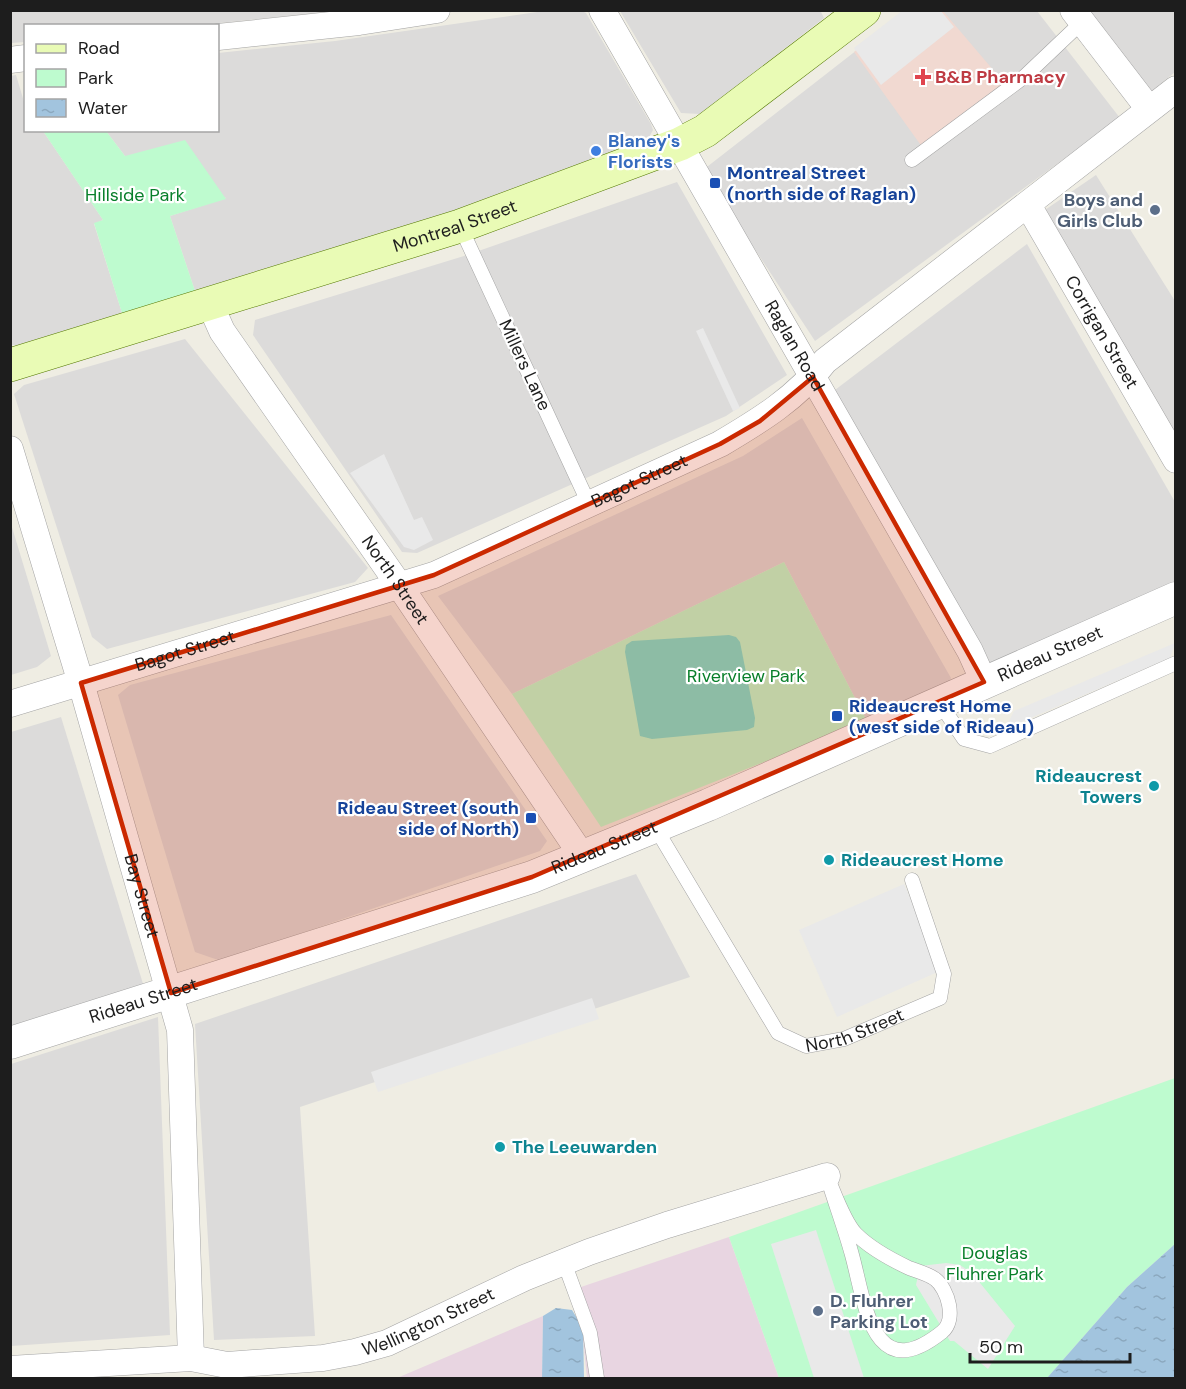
<svg xmlns="http://www.w3.org/2000/svg" width="1186" height="1389" viewBox="0 0 1186 1389" font-family="'DM Sans',sans-serif">
<style>
.residential{fill:#dcdbda}
.commercial{fill:#f1d9d1}
.industrial{fill:#e8d5e1}
.park{fill:#befbcf}
.pitch{fill:#7ee1cf}
.parking{fill:#e9e9e9}
.water{fill:url(#water-ripples)}
.lines{fill:none;stroke-linecap:round;stroke-linejoin:round}
.service-casing{stroke:#a4a4a4;stroke-width:15}
.minor-casing{stroke:#a4a4a4;stroke-width:27}
.tertiary-casing{stroke:#a4a4a4;stroke-width:33}
.secondary-casing{stroke:#537701;stroke-width:34}
.service{stroke:#fff;stroke-width:14}
.minor{stroke:#fff;stroke-width:26}
.tertiary{stroke:#fff;stroke-width:32}
.secondary{stroke:#e9fbb5;stroke-width:33}
.marked{fill:#cb2900;fill-opacity:0.2;stroke:#cb2900;stroke-width:4.5;stroke-linejoin:round}
.health-dot{fill:#e0444e;stroke:#fff;stroke-width:2}
.shop-dot{fill:#3f7fe0;stroke:#fff;stroke-width:2}
.transit-dot{fill:#1a4fb4;stroke:#fff;stroke-width:2}
.service-dot{fill:#5c6f8a;stroke:#fff;stroke-width:2}
.culture-dot{fill:#0f9aa8;stroke:#fff;stroke-width:2}
.labels{text-anchor:middle;stroke-width:4.5;stroke-linejoin:round;paint-order:stroke}
.health-label{font-size:18px;font-weight:bold;fill:#be3a42;stroke:#fff;text-anchor:start}
.shop-label{font-size:18px;font-weight:bold;fill:#366cbe;stroke:#fff;text-anchor:start}
.transit-label{font-size:18px;font-weight:bold;fill:#164399;stroke:#fff;text-anchor:start}
.park-label{font-size:18px;fill:#087f2a;stroke:#fff}
.service-label{font-size:18px;font-weight:bold;fill:#4e5e75;stroke:#fff;text-anchor:end}
.street-label{font-size:18px;fill:#1d1d1d;stroke:#fff}
.culture-label{font-size:18px;font-weight:bold;fill:#0d838f;stroke:#fff;text-anchor:start}
</style>
<defs>
<pattern id="water-ripples" width="26" height="14" patternUnits="userSpaceOnUse" patternTransform="scale(1.5)"><rect width="26" height="14" fill="#a2c4de"/><path d="M2 4q2-2 4 0t4 0M15 11q2-2 4 0t4 0" fill="none" stroke="#8ba8be"/></pattern>
</defs>
<rect width="100%" height="100%" fill="#efede3"/>
<!-- residential -->
<g class="residential">
<polygon points="551,10 582,11 586,13 651,124 653,130 648,139 505,195 195,291 170,216 226,198 125,156 106,131 218,130 218,53 335,41"/>
<polygon points="820,10 824,18 700,114 681,113 620,11"/>
<polygon points="11,11 336,11 201,25 26,26 25,42 11,43"/>
<polygon points="907,11 1037,11 1120,118 815,341 703,170"/>
<polygon points="1086,11 1175,11 1175,72 1152,91"/>
<polygon points="16,75 25,105 26,130 43,131 103,220 94,224 122,313 18,345 10,345 10,76"/>
<polygon points="1096,175 1175,301 1175,443 1042,212"/>
<polygon points="677,182 787,375 726,416 417,553 402,552 253,335 255,320 464,256"/>
<polygon points="1027,244 1175,502 1175,584 1004,663 982,665 831,393"/>
<polygon points="185,339 368,568 355,582 107,649 92,637 14,394 24,385"/>
<polygon points="802,418 951,678 946,689 867,721 784,562 512,694 438,596 743,456"/>
<polygon points="11,524 51,656 37,667 11,675"/>
<polygon points="391,615 547,841 540,851 221,961 195,952 118,695 130,685"/>
<polygon points="61,717 148,1000 11,1041 11,732"/>
<polygon points="636,874 690,977 300,1107 315,1336 214,1340 195,1024"/>
<polygon points="158,1017 170,1335 11,1346 11,1064"/>
</g>
<!-- commercial -->
<polygon class="commercial" points="907,11 943,11 1006,85 925,151 854,52"/>
<!-- industrial -->
<g class="industrial">
<polygon points="729,1237 779,1378 587,1378 578,1288"/>
<polygon points="543,1316 542,1378 397,1378"/>
</g>
<!-- park -->
<g class="park">
<polygon points="43,131 106,131 125,156 185,140 226,199 170,216 195,291 122,313 94,223 103,220"/>
<polygon points="784,562 867,721 601,827 512,694"/>
<polygon points="1175,1078 1175,1244 1127,1287 1047,1378 779,1378 729,1237"/>
</g>
<!-- pitch -->
<polygon class="pitch" points="729,635 736,637 740,642 755,718 754,727 747,730 652,739 640,736 625,652 626,645 632,641"/>
<!-- parking -->
<g class="parking">
<polygon points="902,11 941,11 954,27 881,85 854,48"/>
<polygon points="703,328 740,408 733,411 696,331"/>
<polygon points="384,454 414,520 422,517 433,540 414,550 404,547 350,473"/>
<polygon points="1175,643 1170,658 1005,729 1014,711"/>
<polygon points="904,884 942,970 837,1017 799,930"/>
<polygon points="592,998 599,1019 378,1092 371,1072"/>
<polygon points="816,1230 864,1378 814,1378 771,1244"/>
<polygon points="946,1263 960,1265 972,1273 1015,1326 988,1369 954,1341 950,1341 916,1285 920,1266"/>
</g>
<!-- water -->
<g class="water">
<polygon points="1175,1244 1175,1378 1047,1378 1127,1287"/>
<polygon points="556,1308 572,1310 583,1328 584,1378 542,1378 543,1316"/>
</g>
<g class="lines">
<defs>
<g id="service">
<polyline points="912,160 1024,77 1082,22"/>
<polyline points="460,226 589,504"/>
<polyline points="939,702 964,739 990,746 1176,663"/>
<path id="s1" d="M655,827L778,1033L806,1046L844,1039L940,998L944,974L912,880"/>
<path d="M827,1176C834,1192 844,1222 856,1234C871,1249 890,1259 909,1268C917,1271 928,1274 935,1279C948,1289 957,1320 942,1332C872,1388 865,1302 852,1255C845,1229 835,1203 827,1176Z"/>
<polyline points="564,1262 590,1333 597,1378"/>
</g>
<g id="minor">
<path id="s2" d="M602,10L970,651L984,682"/>
<polyline points="1073,10 1149,109"/>
<polyline points="218,37 359,22 437,10"/>
<polyline points="10,60 26,58"/>
<path id="s3" d="M1028,205L1176,460"/>
<path id="s4" d="M210,304L222,331L399,585L583,857"/>
<path id="s5" d="M10,449L81,683L180,1030L191,1358"/>
<path id="s6" d="M10,704L434,575L720,444C759,421 797,398 825,361L1176,89"/>
<path id="s7" d="M10,1369L191,1358L227,1365L323,1358L355,1352L387,1343L524,1278L589,1252L667,1225L827,1176"/>
</g>
<g id="tertiary">
<path id="s8" d="M10,1043L532,877L708,805L1176,598"/>
</g>
<g id="secondary">
<path id="s9" d="M10,365L460,226L680,144L705,131L864,10"/>
</g>
</defs>
<!-- service casing -->
<use href="#service" class="service-casing"/>
<!-- minor casing -->
<use href="#minor" class="minor-casing"/>
<!-- tertiary casing -->
<use href="#tertiary" class="tertiary-casing"/>
<!-- secondary casing -->
<use href="#secondary" class="secondary-casing"/>
<!-- service -->
<use href="#service" class="service"/>
<!-- minor -->
<use href="#minor" class="minor"/>
<!-- tertiary -->
<use href="#tertiary" class="tertiary"/>
<!-- secondary -->
<use href="#secondary" class="secondary"/>
</g>
<!-- marked area -->
<path class="marked" d="M813,377L984,682L532,877L171,993L81,683L434,575L720,444L760,421Z"/>
<!-- markers -->
<path class="health-dot" d="M920 68h6v6h6v6h-6v6h-6v-6h-6v-6h6z"/>
<circle class="shop-dot" cx="596" cy="151" r="6"/>
<g class="transit-dot">
<rect x="709" y="177" width="12" height="12" rx="3"/>
<rect x="831" y="710" width="12" height="12" rx="3"/>
<rect x="525" y="812" width="12" height="12" rx="3"/>
</g>
<g class="service-dot">
<circle cx="1155" cy="210" r="6"/>
<circle cx="818" cy="1311" r="6"/>
</g>
<g class="culture-dot">
<circle cx="1154" cy="786" r="6"/>
<circle cx="829" cy="860" r="6"/>
<circle cx="500" cy="1147" r="6"/>
</g>
<g class="labels">
<!-- health labels -->
<g class="health-label">
<text x="935" y="83">B&amp;B Pharmacy</text>
</g>
<!-- shop labels -->
<g class="shop-label">
<text x="608" y="147">Blaney's<tspan x="608" dy="21">Florists</tspan></text>
</g>
<!-- transit labels -->
<g class="transit-label">
<text x="727" y="179">Montreal Street<tspan x="727" dy="21">(north side of Raglan)</tspan></text>
<text x="849" y="712">Rideaucrest Home<tspan x="849" dy="21">(west side of Rideau)</tspan></text>
<text x="519" y="814" text-anchor="end">Rideau Street (south<tspan x="519" dy="21">side of North)</tspan></text>
</g>
<!-- park labels -->
<g class="park-label">
<text x="135" y="201">Hillside Park</text>
<text x="746" y="682">Riverview Park</text>
<text x="995" y="1259">Douglas<tspan x="995" dy="21">Fluhrer Park</tspan></text>
</g>
<!-- service labels -->
<g class="service-label">
<text x="1143" y="206">Boys and<tspan x="1143" dy="21">Girls Club</tspan></text>
<text x="830" y="1307" text-anchor="start">D. Fluhrer<tspan x="830" dy="21">Parking Lot</tspan></text>
</g>
<!-- street labels -->
<g class="street-label">
<text dy="6" stroke="none"><textPath href="#s9" startOffset="466">Montreal Street</textPath></text>
<text dy="6" stroke="none"><textPath href="#s3" startOffset="147">Corrigan Street</textPath></text>
<text dy="6" stroke="none"><textPath href="#s2" startOffset="387">Raglan Road</textPath></text>
<text transform="translate(525 365) rotate(65)" y="6">Millers Lane</text>
<text dy="6" stroke="none"><textPath href="#s6" startOffset="669">Bagot Street</textPath></text>
<text dy="6" stroke="none"><textPath href="#s4" startOffset="333">North Street</textPath></text>
<text dy="6" stroke="none"><textPath href="#s6" startOffset="183">Bagot Street</textPath></text>
<text dy="6" stroke="none"><textPath href="#s8" startOffset="1112">Rideau Street</textPath></text>
<text dy="6" stroke="none"><textPath href="#s8" startOffset="626">Rideau Street</textPath></text>
<text dy="6" stroke="none"><textPath href="#s5" startOffset="466">Bay Street</textPath></text>
<text dy="6" stroke="none"><textPath href="#s8" startOffset="140">Rideau Street</textPath></text>
<text dy="6" stroke="none"><textPath href="#s1" startOffset="322">North Street</textPath></text>
<text dy="6" stroke="none"><textPath href="#s7" startOffset="426">Wellington Street</textPath></text>
</g>
<!-- culture labels -->
<g class="culture-label">
<text x="1142" y="782" text-anchor="end">Rideaucrest<tspan x="1142" dy="21">Towers</tspan></text>
<text x="841" y="866">Rideaucrest Home</text>
<text x="512" y="1153">The Leeuwarden</text>
</g>
</g>
<!-- border -->
<rect width="1186" height="1389" fill="none" stroke="#1d1d1d" stroke-width="24"/>
<!-- legend -->
<rect x="24" y="24" width="195" height="108" fill="#ffffff" stroke="#a5a5a5" stroke-width="1.5"/>
<rect x="36" y="44" width="30" height="9" fill="#e9fbb5" stroke="#a5a5a5" stroke-width="1.5"/>
<text x="78" y="54" font-size="18" fill="#1d1d1d">Road</text>
<rect x="36" y="69" width="30" height="18" fill="#befbcf" stroke="#a5a5a5" stroke-width="1.5"/>
<text x="78" y="84" font-size="18" fill="#1d1d1d">Park</text>
<rect x="36" y="99" width="30" height="18" fill="url(#water-ripples)" stroke="#a5a5a5" stroke-width="1.5"/>
<text x="78" y="114" font-size="18" fill="#1d1d1d">Water</text>
<!-- scale -->
<path d="M970 1353v9h160v-9" fill="none" stroke="#1d1d1d" stroke-width="3"/>
<text x="979" y="1353" font-size="18" fill="#1d1d1d" stroke="#ffffff" stroke-width="4.5" paint-order="stroke">50 m</text>
</svg>
